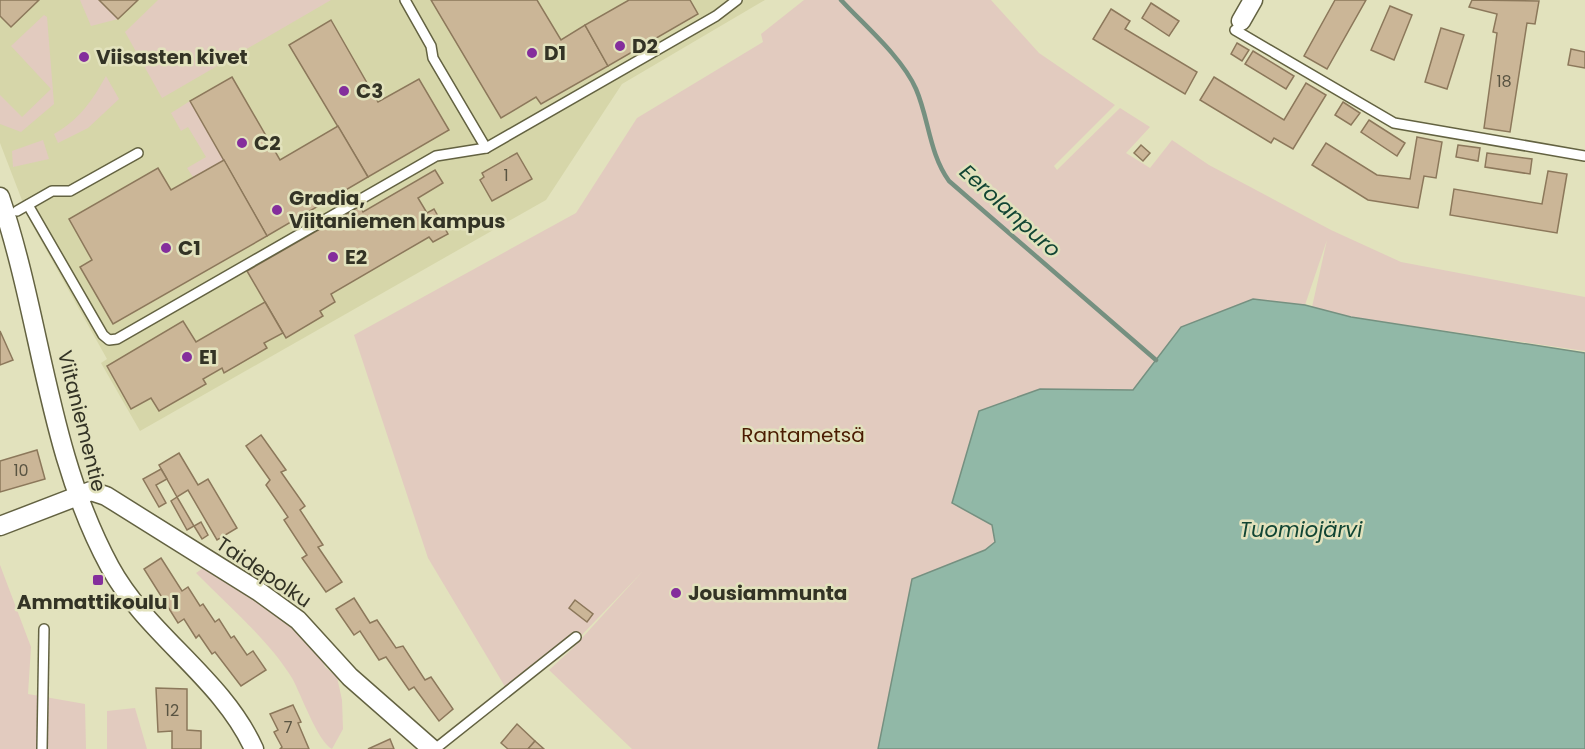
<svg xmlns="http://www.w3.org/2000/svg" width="1585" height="749" viewBox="0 0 1585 749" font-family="Poppins,sans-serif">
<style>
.built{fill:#d6d6a9}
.green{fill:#e2cbbf;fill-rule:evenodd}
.water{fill:#91b8a7;stroke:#759080;stroke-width:1.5}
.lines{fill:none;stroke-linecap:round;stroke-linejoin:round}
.stream{stroke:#759080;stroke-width:4.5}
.building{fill:#cbb697;stroke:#8c785b;stroke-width:1.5}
.service-casing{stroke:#636241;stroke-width:12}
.minor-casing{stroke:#636241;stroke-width:21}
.service{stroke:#fff;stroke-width:9}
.minor{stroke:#fff;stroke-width:18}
.poi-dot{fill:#842e9c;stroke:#e2e2bd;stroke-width:2}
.labels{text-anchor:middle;stroke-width:5;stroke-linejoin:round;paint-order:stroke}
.number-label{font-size:16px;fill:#595442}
.poi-label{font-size:20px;font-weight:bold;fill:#333325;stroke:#e2e2bd;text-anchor:start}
.street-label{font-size:20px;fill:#333325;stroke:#e2e2bd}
.park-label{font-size:20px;fill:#4a1c01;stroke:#e2e2bd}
.water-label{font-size:21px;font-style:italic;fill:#114534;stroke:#e2e2bd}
</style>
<rect width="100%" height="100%" fill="#e2e2bd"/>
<!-- built -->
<polygon class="built" points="0,0 765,0 622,84 546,200 140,431 101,363 107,359 30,221 0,143"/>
<!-- green -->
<g class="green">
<polygon points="80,0 99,0 118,19 91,26"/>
<polygon points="158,0 331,0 162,98 125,32"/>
<path d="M804,0H991L1039,53L1115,105L1054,166L1057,170L1120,108L1150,127L1126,153L1150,168L1172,140L1209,165L1331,230L1401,262L1585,297V351L1351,317L1105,749H632L549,670L572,649L643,571L577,640L507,690L428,558L354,335L576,213L637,118L763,42L761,34ZM1327,240L1312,307L1306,306L1305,305Z"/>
<polygon points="44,15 47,17 54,104 21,132 0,124 0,95 22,117 51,89 11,46"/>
<path d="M106,76L119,99L88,128L58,143L54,134C79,120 92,101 106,76Z"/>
<polygon points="190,101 224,160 193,177 187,168 206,157 188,127 181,131 171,113"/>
<polygon points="43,140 49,159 13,167 12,151"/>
<polygon points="0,565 31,647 28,694 85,704 86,749 0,749"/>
<path d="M206,566L277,612L319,652L325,667L337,677L342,700L343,729L332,749C318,742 301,694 292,678C268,639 228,606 196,573Z"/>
<polygon points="135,708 147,749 107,749 107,711"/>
</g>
<!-- water -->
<polygon class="water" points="1253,299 1305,305 1351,317 1585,353 1585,749 878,749 912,579 985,550 995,542 992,525 952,503 979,411 1040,389 1133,390 1181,327"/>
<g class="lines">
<!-- stream -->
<path class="stream" d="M841,0C864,25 902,57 916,89C929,119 929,153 949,181L1156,360"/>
</g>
<!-- building -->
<g class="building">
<polygon points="0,0 39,0 11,27 0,16"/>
<polygon points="99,0 138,0 118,19"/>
<polygon points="431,0 537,0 561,40 585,25 608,66 541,104 536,97 501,118"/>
<polygon points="629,0 690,0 698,14 608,66 585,25"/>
<polygon points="1335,0 1366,0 1327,69 1304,56"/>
<polygon points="1472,0 1539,1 1535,24 1527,23 1510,132 1484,128 1497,33 1493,32 1497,14 1469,7"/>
<polygon points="1151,3 1179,21 1169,36 1142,18"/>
<polygon points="1390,6 1412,15 1394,60 1371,50"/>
<polygon points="1111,9 1130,21 1125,29 1197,72 1185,94 1093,39"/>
<polygon points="331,20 378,102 419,79 449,130 368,177 289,45"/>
<polygon points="1441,28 1464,35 1447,89 1425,82"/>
<polygon points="1237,43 1249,50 1242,61 1231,54"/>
<polygon points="1571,49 1585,52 1585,68 1568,65"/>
<polygon points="1253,51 1294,76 1286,89 1245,64"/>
<polygon points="232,77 280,160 338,126 368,177 267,236 190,101"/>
<polygon points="1214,77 1284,120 1306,83 1326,95 1293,149 1274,138 1271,143 1200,100"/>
<polygon points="1343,102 1360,113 1351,125 1335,115"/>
<polygon points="1369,120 1405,143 1397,156 1361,132"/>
<polygon points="1417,137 1442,142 1436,178 1424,176 1418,208 1368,200 1312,165 1326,143 1377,175 1410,179"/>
<polygon points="1141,145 1150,153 1143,161 1134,153"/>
<polygon points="1458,145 1480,148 1478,161 1456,157"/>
<polygon points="517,153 532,179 492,201 480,180 484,177 482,173"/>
<polygon points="1487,153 1532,159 1530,174 1485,167"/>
<polygon points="224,160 267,236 113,324 80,267 92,260 69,219 158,168 171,190"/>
<polygon points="435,170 443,183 418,198 427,213 434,209 448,234 433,242 429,237 331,294 335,302 320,311 323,316 286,338 247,271 360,206 363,212"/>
<polygon points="1548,171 1567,174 1557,233 1450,215 1454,189 1542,204"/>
<polygon points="265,302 283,333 264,343 267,348 224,373 222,368 203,379 206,384 159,411 151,398 131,409 107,366 183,321 196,342"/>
<polygon points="0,331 13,360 0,365"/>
<polygon points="261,435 286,470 281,472 305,506 300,510 323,545 318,547 342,582 326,592 302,558 307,555 284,520 288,517 266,485 270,480 246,446"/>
<polygon points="37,450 45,479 0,492 0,461"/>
<polygon points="179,453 198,485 208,479 237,528 217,540 188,490 177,497 159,465"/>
<polygon points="161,469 167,479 156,485 166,503 159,507 143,479"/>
<polygon points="177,497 194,526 187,530 171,501"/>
<polygon points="201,522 208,535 202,539 194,526"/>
<polygon points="161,558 182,591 188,587 200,606 203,604 215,622 219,619 231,638 234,636 247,655 253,651 266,670 241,686 215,652 212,654 199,635 196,638 184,619 178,623 144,569"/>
<polygon points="354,598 370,623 377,620 396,648 403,646 425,680 431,677 453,709 439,721 414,687 409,690 386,657 379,660 360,631 354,635 336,609"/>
<polygon points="575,600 593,614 587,622 569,608"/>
<polygon points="156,688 187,689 187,730 201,731 201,749 172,749 172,731 158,732"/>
<polygon points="293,705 301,722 298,723 309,749 280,749 282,747 274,732 278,730 270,714"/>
<polygon points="517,724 535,741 528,749 508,749 501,743"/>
<polygon points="390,739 394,749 368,749"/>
<polygon points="535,741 544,749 528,749"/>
</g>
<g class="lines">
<defs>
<g id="service">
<polyline points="405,0 431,46 433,58 486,148"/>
<polyline points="1235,30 1394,123 1585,156"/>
<polyline points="28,205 103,335 109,340 117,339 436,156 486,148 716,16 737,0"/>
<polyline points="17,211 52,191 70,191 138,153"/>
<polyline points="42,749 44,629"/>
<polyline points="435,749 576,637"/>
</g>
<g id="minor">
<polyline points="1241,21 1253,0"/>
<path d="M0,197C42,321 47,451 110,567C147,635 222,678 254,749"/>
<polyline points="0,526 91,491 106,496 258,591 298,620 350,677 432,749"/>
</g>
</defs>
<!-- service casing -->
<use href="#service" class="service-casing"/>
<!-- minor casing -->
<use href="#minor" class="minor-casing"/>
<!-- service -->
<use href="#service" class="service"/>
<!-- minor -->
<use href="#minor" class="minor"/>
</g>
<!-- markers -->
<g class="poi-dot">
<circle cx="620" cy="46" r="6"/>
<circle cx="532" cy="53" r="6"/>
<circle cx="84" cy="57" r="6"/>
<circle cx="344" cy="91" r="6"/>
<circle cx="242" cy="143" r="6"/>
<circle cx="277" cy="210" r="6"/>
<circle cx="166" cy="248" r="6"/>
<circle cx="333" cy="257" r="6"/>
<circle cx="187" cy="357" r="6"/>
<rect x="92" y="574" width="12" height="12" rx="3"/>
<circle cx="676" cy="593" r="6"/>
</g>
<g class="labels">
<!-- number labels -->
<g class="number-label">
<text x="1504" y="87">18</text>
<text x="506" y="181">1</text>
<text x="21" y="476">10</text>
<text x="172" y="716">12</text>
<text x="288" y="733">7</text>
</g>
<!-- poi labels -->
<g class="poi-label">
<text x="632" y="53">D2</text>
<text x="544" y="60">D1</text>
<text x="96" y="64">Viisasten kivet</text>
<text x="356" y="98">C3</text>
<text x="254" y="150">C2</text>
<text x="289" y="205">Gradia,<tspan x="289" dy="23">Viitaniemen kampus</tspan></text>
<text x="178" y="255">C1</text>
<text x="345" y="264">E2</text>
<text x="199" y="364">E1</text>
<text x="688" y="600">Jousiammunta</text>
<text x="98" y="609" text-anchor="middle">Ammattikoulu 1</text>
</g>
<!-- street labels -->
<g class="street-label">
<text transform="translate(82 421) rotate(76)" y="7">Viitaniementie</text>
<text transform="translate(264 572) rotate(34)" y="7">Taidepolku</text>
</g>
<!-- park labels -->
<g class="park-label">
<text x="803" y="442">Rantametsä</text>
</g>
<!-- water labels -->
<g class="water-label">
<text transform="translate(1010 211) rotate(42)" y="7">Eerolanpuro</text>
<text x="1301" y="537">Tuomiojärvi</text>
</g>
</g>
</svg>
